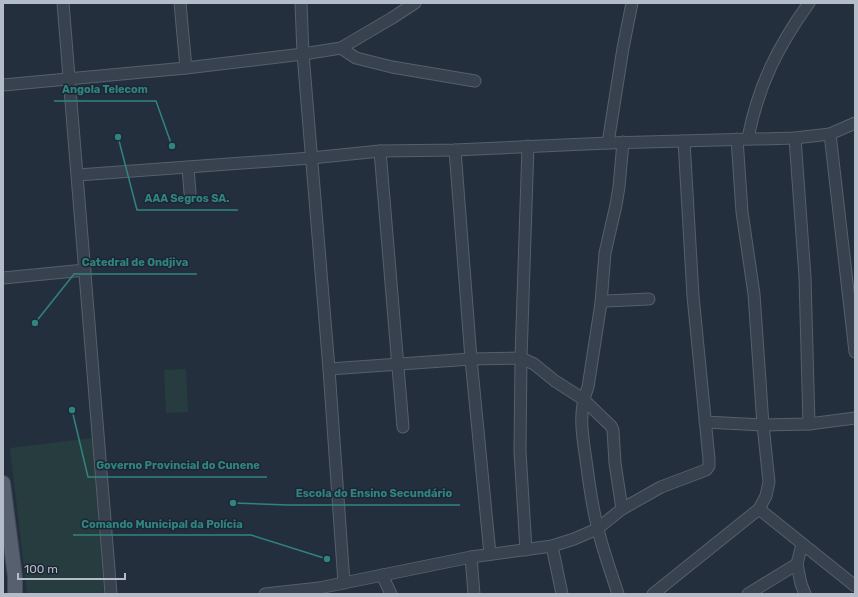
<svg xmlns="http://www.w3.org/2000/svg" width="858" height="597" viewBox="0 0 858 597" font-family="Rubik,sans-serif">
<style>
.green{fill:#263c3f}
.lines{fill:none;stroke-linecap:round;stroke-linejoin:round}
.minor-casing{stroke:#565f6c;stroke-width:13}
.major-casing{stroke:#414a57;stroke-width:16}
.minor{stroke:#38414e;stroke-width:11}
.major{stroke:#56606e;stroke-width:14}
.leader{fill:none;stroke:#308480;stroke-width:1.5}
.callout-dot{fill:#308480;stroke:#1d2633;stroke-width:1.5}
.callout-label{font-size:11px;text-anchor:middle;font-weight:bold;fill:#308480;stroke:#1d2633;stroke-width:3;stroke-linejoin:round;paint-order:stroke}
</style>
<rect width="100%" height="100%" fill="#242f3e"/>
<!-- green -->
<g class="green">
<polygon points="186,369 188,412 166,413 164,370"/>
<polygon points="92,438 104,594 27,594 10,448"/>
</g>
<g class="lines">
<defs>
<g id="minor">
<polyline points="63,3 111,594"/>
<polyline points="180,3 186,68"/>
<polyline points="301,3 303,54 329,369 344,583"/>
<polyline points="341,48 356,58 392,67 475,81"/>
<polyline points="3,85 186,68 303,54 341,48 392,18 415,3"/>
<polyline points="830,134 855,352"/>
<path d="M748,138C758,86 778,46 809,3"/>
<polyline points="795,138 805,277 809,424"/>
<polyline points="608,143 623,48 632,3"/>
<polyline points="455,150 471,359 490,554"/>
<polyline points="380,151 403,427"/>
<polyline points="188,167 190,193"/>
<polyline points="78,175 311,158 380,151 455,150 608,143 795,138 830,134 855,123"/>
<polyline points="3,278 85,270"/>
<polyline points="601,303 606,301 649,299"/>
<polyline points="329,369 471,359 521,358 534,364 555,381 583,399 611,426 613,430 615,463 622,509"/>
<polyline points="705,422 763,425 809,424 855,418"/>
<polyline points="759,509 855,586"/>
<polyline points="802,544 797,564 801,584 805,594"/>
<polyline points="552,546 562,594"/>
<polyline points="526,550 520,451 521,358 528,146"/>
<polyline points="471,557 474,594"/>
<polyline points="382,575 391,594"/>
<polyline points="265,594 319,588 471,557 552,546 574,539 597,529 622,509 661,487 706,470 709,466 709,459 693,296 684,141"/>
<path d="M618,594C611,572 603,551 598,529C592,507 589,483 586,460C582,434 578,411 588,387L601,303L605,253L616,205L619,187L623,142"/>
<polyline points="653,594 759,509 766,496 769,482 763,425 754,294 742,212 737,139"/>
<polyline points="748,594 797,564"/>
</g>
<polyline id="major" points="3,483 15,577 15,594"/>
</defs>
<!-- minor casing -->
<use href="#minor" class="minor-casing"/>
<!-- major casing -->
<use href="#major" class="major-casing"/>
<!-- minor -->
<use href="#minor" class="minor"/>
<!-- major -->
<use href="#major" class="major"/>
</g>
<!-- callouts -->
<path class="leader" d="M172 146L156 101H54M118 137L137 210H238M35 323L74 274H197M72 410L88 477H267M233 503L288 505H460M327 559L251 535H73"/>
<g class="callout-dot">
<circle cx="172" cy="146" r="4"/>
<circle cx="118" cy="137" r="4"/>
<circle cx="35" cy="323" r="4"/>
<circle cx="72" cy="410" r="4"/>
<circle cx="233" cy="503" r="4"/>
<circle cx="327" cy="559" r="4"/>
</g>
<g class="callout-label">
<text x="105" y="93">Angola Telecom</text>
<text x="187" y="202">AAA Segros SA.</text>
<text x="135" y="266">Catedral de Ondjiva</text>
<text x="178" y="469">Governo Provincial do Cunene</text>
<text x="374" y="497">Escola do Ensino Secundário</text>
<text x="162" y="528">Comando Municipal da Polícia</text>
</g>
<!-- border -->
<rect width="858" height="597" fill="none" stroke="#b4bcc9" stroke-width="8"/>
<!-- scale -->
<path d="M18 573v6h107v-6" fill="none" stroke="#b4bcc9" stroke-width="2"/>
<text x="24" y="573" font-size="12" fill="#b4bcc9" stroke="#1d2633" stroke-width="3" paint-order="stroke">100 m</text>
</svg>
